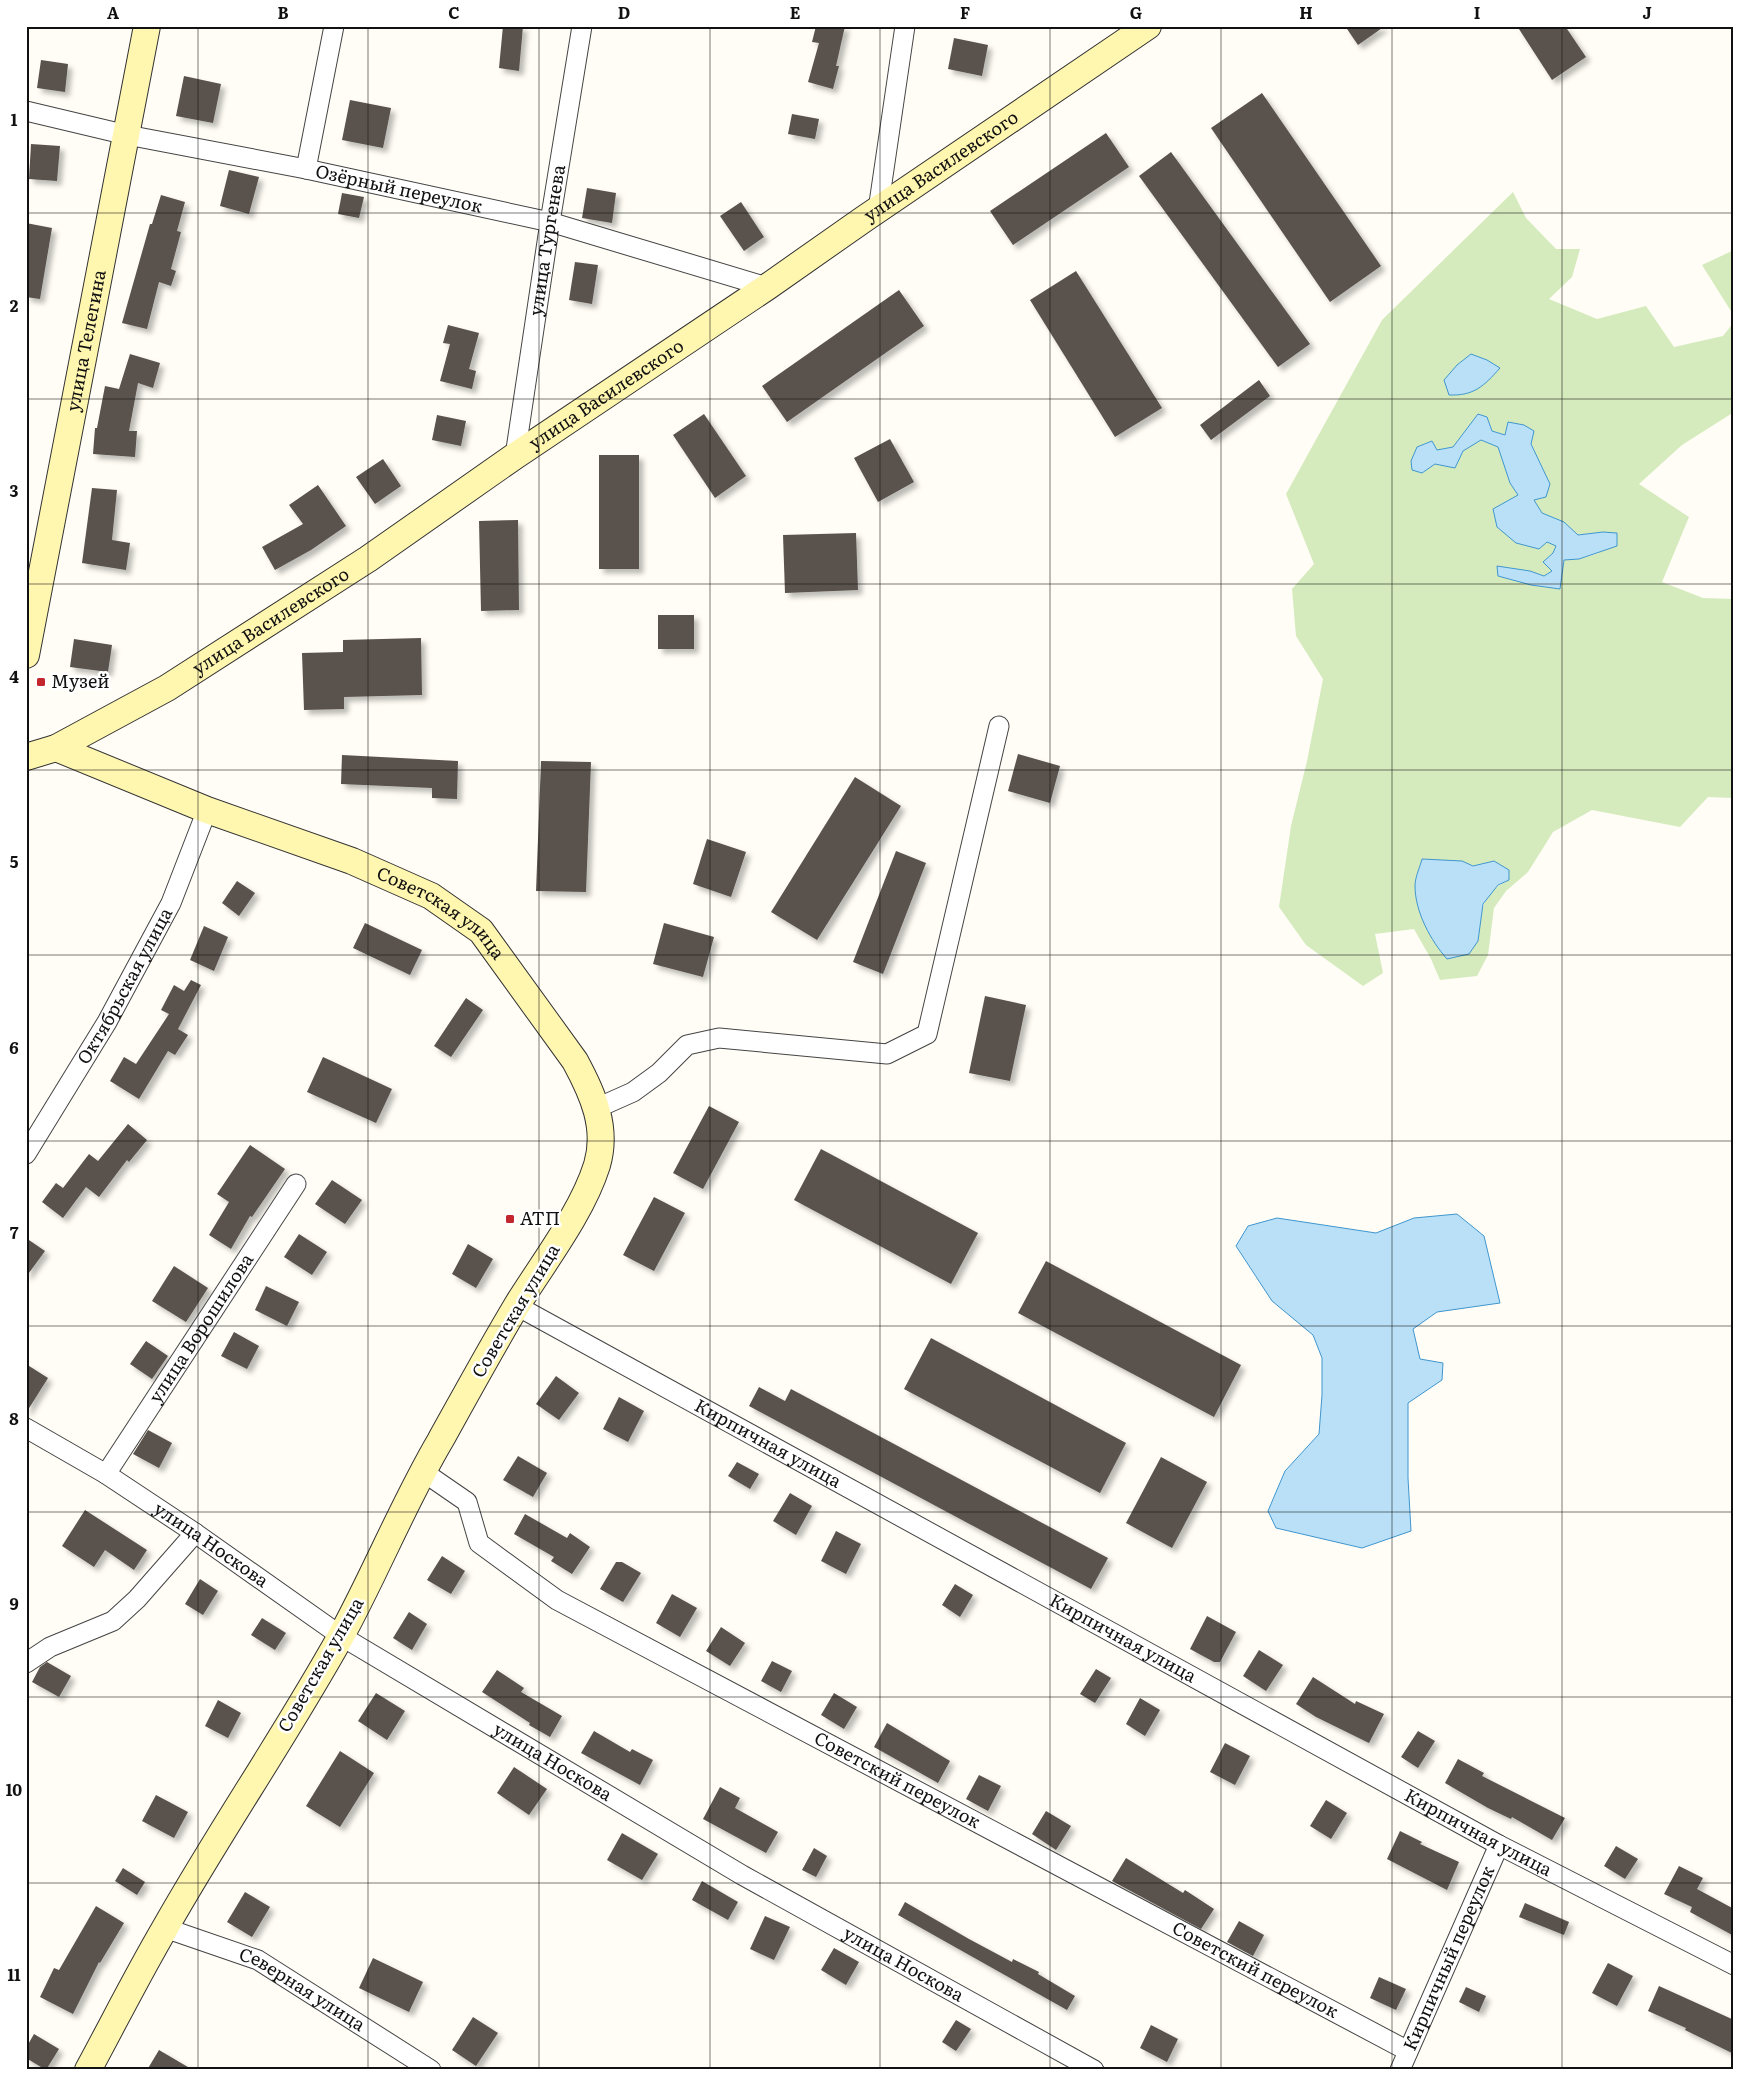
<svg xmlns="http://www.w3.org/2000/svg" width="1760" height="2096" viewBox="0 0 1760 2096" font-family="Literata,serif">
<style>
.green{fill:#d5ebbd;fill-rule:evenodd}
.water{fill:#b9e0f7;stroke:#3f96cf}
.building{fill:#5a524d;filter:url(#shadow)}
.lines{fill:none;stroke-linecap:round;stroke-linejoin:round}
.street-casing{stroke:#444;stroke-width:21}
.secondary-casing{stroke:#333;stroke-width:28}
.street{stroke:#fff;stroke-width:19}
.secondary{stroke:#fff6b0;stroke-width:26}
.grid{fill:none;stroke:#111;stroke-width:1;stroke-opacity:0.55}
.poi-dot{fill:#c4262e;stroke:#fff;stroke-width:2}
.labels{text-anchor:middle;stroke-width:5;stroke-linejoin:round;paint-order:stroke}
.street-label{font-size:18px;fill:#111;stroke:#fff}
.poi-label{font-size:18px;fill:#111;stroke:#fff;text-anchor:start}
.neatline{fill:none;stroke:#111;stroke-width:2}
.grid-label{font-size:16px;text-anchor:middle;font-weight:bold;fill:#111}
</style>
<defs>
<filter id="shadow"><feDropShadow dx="4.5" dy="4.5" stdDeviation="2.5" flood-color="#0004"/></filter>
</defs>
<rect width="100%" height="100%" fill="#fffdf5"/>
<!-- green -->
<g class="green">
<path d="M1513,192L1526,218L1556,249H1580L1572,277L1549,299L1597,319L1646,306L1674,347L1723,336L1734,322V412L1682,445L1639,484L1689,517L1662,582L1703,598L1734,599V798L1708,797L1680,827L1592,810L1553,832L1528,872L1506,891L1494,908L1488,955L1477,976L1440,980L1431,959L1414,929L1375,934L1383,973L1363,986L1306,945L1279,907L1291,826L1307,761L1323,679L1296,636L1292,589L1314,564L1286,494L1382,320ZM1478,414L1487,417L1492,431L1505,435L1508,422L1531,444L1550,484L1533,499L1542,513L1563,522L1578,535L1603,532L1599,553L1579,559L1564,560L1559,589L1531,585L1499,576C1517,568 1525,569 1544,576L1552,571L1553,553L1556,545L1547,541L1539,549L1517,543L1497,527L1519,495L1510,483L1498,447L1481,440L1463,451L1455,468L1435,464L1422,473L1417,447L1432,441L1437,450L1453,447ZM1422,859L1461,861L1473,866L1494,861L1509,880C1479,894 1482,913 1478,941Z"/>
<polygon points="1734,250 1734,316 1702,265"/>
</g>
<!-- water -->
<g class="water">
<path d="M1471,354L1487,360L1500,368C1484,386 1474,396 1449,395L1444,380L1457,365Z"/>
<polygon points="1478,414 1487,417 1492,431 1505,435 1508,422 1524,425 1534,431 1531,444 1550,484 1546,497 1534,500 1542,513 1564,522 1578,535 1603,532 1617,533 1617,546 1579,559 1564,560 1560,589 1531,585 1498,576 1497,566 1530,571 1544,576 1552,571 1543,562 1553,553 1556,546 1547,542 1539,549 1516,543 1497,527 1493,509 1518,495 1510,483 1498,447 1481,440 1463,451 1455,468 1435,464 1422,473 1412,470 1411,461 1417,447 1432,441 1437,450 1453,447"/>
<path d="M1422,859L1462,861L1473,866L1494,861L1509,870V880L1498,885L1483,904L1478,941L1469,954L1447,959C1431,941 1415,912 1415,886C1415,877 1420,867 1422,859Z"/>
<polygon points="1457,1214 1484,1236 1500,1303 1437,1312 1413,1329 1420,1359 1443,1363 1442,1380 1408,1403 1408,1478 1411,1531 1362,1548 1276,1528 1268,1511 1285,1471 1319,1434 1322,1395 1322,1358 1313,1335 1272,1301 1236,1246 1248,1226 1277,1218 1376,1233 1414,1218"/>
</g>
<!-- building -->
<g class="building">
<polygon points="503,26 523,26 519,71 499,68"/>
<polygon points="816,26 845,26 836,66 839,66 833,89 808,82 819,43 812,42"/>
<polygon points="1345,26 1385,26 1358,45"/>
<polygon points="1517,26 1565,26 1586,57 1552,80"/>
<polygon points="954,38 988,45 982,76 948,69"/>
<polygon points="41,60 68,64 65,92 37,88"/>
<polygon points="184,76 221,84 213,123 176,116"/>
<polygon points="1262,93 1381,266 1330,302 1211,128"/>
<polygon points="350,100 391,108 383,148 342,140"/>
<polygon points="792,114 819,119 815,139 788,134"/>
<polygon points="1106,133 1129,167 1013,245 990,211"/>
<polygon points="31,144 60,146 57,181 29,179"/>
<polygon points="1171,152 1310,344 1278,367 1139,176"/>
<polygon points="229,170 259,177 249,214 220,206"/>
<polygon points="587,188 616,193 612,223 582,218"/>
<polygon points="342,193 364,197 359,218 338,214"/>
<polygon points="161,195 185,202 177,231 181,232 171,269 176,271 171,286 159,282 147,329 122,323 150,224 152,224"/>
<polygon points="741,202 764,237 744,251 720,216"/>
<polygon points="26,223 52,228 40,299 26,297"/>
<polygon points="575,262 598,265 592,304 569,300"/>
<polygon points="1076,271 1162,408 1115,437 1030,300"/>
<polygon points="899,290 924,326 787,422 762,386"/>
<polygon points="448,325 479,333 469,369 476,371 472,389 440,381 450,344 443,343"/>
<polygon points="130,354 160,363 153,388 138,383 129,431 137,431 135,457 93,454 95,428 97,428 105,386 119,389"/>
<polygon points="1259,380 1270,396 1211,440 1200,425"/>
<polygon points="704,414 746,476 715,498 673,435"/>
<polygon points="437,415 466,421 461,446 432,440"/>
<polygon points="890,439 914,482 878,502 854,458"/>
<rect x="599" y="455" width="40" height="114"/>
<polygon points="383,459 401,486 375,504 356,477"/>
<polygon points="318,485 346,526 311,550 275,570 262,547 303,524 289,505"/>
<polygon points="92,488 117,490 112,540 130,543 126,570 82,563"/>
<polygon points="518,520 519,610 481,611 479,521"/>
<polygon points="856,533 858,590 785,593 783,535"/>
<rect x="658" y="615" width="36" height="34"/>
<polygon points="421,638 422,695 344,697 344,709 304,710 302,653 343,652 343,640"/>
<polygon points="74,639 112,645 108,672 70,667"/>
<polygon points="1018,754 1060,766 1050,803 1008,791"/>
<polygon points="342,755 458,761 457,799 432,798 432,788 341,784"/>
<polygon points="541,761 591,762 586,892 536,891"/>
<polygon points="855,777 901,806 817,940 771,912"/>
<polygon points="707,839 746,852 731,897 693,884"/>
<polygon points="896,851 926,863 883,974 853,962"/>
<polygon points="237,881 255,893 239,916 222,903"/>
<polygon points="365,923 422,950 410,975 353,948"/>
<polygon points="664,923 714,937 703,977 653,964"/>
<polygon points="204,926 228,937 214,971 190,960"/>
<polygon points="191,980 201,985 178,1029 188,1035 175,1055 168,1051 139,1099 110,1081 124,1057 136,1064 169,1014 161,1010 174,985 184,991"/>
<polygon points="985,996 1026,1005 1010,1081 969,1073"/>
<polygon points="466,998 483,1010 451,1057 434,1046"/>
<polygon points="323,1057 392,1089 376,1123 307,1092"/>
<polygon points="709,1106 739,1122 703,1189 673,1173"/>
<polygon points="128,1124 147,1140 129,1162 127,1160 99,1197 86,1187 63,1218 42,1202 56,1183 63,1188 89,1154 98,1161"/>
<polygon points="250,1145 285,1169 252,1217 250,1216 231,1249 209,1235 229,1202 217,1194"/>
<polygon points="821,1149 978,1233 951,1284 794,1200"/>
<polygon points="332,1180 362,1200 345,1224 315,1204"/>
<polygon points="654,1197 685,1213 654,1271 623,1255"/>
<polygon points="299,1234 327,1252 312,1275 284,1257"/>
<polygon points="26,1238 45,1251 26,1277"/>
<polygon points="468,1244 493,1259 476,1288 452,1274"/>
<polygon points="1046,1261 1241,1365 1214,1417 1018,1313"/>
<polygon points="174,1266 208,1288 186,1322 152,1301"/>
<polygon points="266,1286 299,1302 287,1326 255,1310"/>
<polygon points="234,1332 259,1346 247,1369 221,1356"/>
<polygon points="931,1338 1126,1443 1100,1493 904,1389"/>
<polygon points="146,1341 168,1356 152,1379 130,1364"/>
<polygon points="26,1364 48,1378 26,1413"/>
<polygon points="556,1376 579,1393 559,1420 536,1404"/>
<polygon points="759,1387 785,1401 791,1389 1108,1558 1091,1589 749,1406"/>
<polygon points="619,1397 644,1411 628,1442 603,1429"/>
<polygon points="148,1430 172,1443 159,1468 133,1454"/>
<polygon points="518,1456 547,1473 533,1497 503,1480"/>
<polygon points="1161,1457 1207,1482 1172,1548 1126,1523"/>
<polygon points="737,1462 759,1474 750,1489 728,1476"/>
<polygon points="790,1493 812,1506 796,1535 773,1521"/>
<polygon points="85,1510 147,1550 134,1570 105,1550 94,1567 62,1546"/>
<polygon points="525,1514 567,1538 570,1533 590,1547 572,1574 551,1561 554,1557 514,1534"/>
<polygon points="836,1531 861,1544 846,1574 821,1561"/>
<polygon points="442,1556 465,1571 451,1594 427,1580"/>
<polygon points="616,1562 622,1562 641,1573 623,1602 600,1589"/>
<polygon points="200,1579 218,1591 203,1615 185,1604"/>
<polygon points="955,1584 973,1595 960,1617 942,1605"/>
<polygon points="672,1594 697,1608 680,1637 656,1623"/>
<polygon points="409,1612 427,1624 412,1650 393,1638"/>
<polygon points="1207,1616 1236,1632 1220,1662 1214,1662 1190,1649"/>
<polygon points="262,1618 286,1633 275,1650 251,1635"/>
<polygon points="721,1627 745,1643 730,1666 706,1651"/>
<polygon points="1259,1650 1283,1665 1266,1691 1243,1676"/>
<polygon points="772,1661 792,1671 781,1692 761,1681"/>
<polygon points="47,1662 71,1676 59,1697 32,1682 40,1667"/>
<polygon points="1096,1669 1111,1678 1095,1703 1080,1694"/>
<polygon points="497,1670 524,1688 521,1692 562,1716 550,1737 529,1725 530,1723 482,1692"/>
<polygon points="1313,1677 1355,1704 1356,1701 1384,1714 1369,1743 1316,1717 1296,1704"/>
<polygon points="376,1693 405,1711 387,1740 358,1721"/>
<polygon points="834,1693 857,1707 844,1729 821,1715"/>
<polygon points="1140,1698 1160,1710 1145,1736 1126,1724"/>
<polygon points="218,1700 241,1713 228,1738 205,1726"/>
<polygon points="887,1723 950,1761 938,1783 874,1747"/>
<polygon points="594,1731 630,1752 632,1749 653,1760 640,1785 581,1753"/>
<polygon points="1418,1731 1435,1741 1418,1768 1401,1757"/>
<polygon points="1225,1743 1250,1756 1235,1785 1210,1772"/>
<polygon points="340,1751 374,1773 340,1827 306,1806"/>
<polygon points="1458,1759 1484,1773 1482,1776 1565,1818 1552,1840 1512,1817 1511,1819 1488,1808 1445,1783"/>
<polygon points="514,1767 547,1789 529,1815 497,1793"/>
<polygon points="979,1775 1001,1786 988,1811 966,1799"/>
<polygon points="720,1787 740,1798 735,1808 778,1832 766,1853 703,1819"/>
<polygon points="156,1795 188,1812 174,1838 142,1821"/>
<polygon points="1326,1800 1347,1813 1331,1839 1310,1826"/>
<polygon points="1046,1811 1071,1826 1056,1850 1032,1834"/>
<polygon points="1400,1831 1422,1842 1420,1844 1459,1862 1447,1890 1387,1859"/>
<polygon points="622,1833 658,1854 642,1880 607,1860"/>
<polygon points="1616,1846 1638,1859 1625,1879 1604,1866"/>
<polygon points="814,1848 827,1856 816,1877 802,1870"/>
<polygon points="1126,1858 1183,1893 1185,1890 1214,1909 1201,1929 1112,1881"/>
<polygon points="1679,1866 1703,1878 1697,1889 1734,1909 1734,1936 1690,1912 1692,1907 1664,1894"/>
<polygon points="123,1868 145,1882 137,1895 115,1881"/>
<polygon points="702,1881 738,1902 728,1920 692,1900"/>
<polygon points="245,1892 270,1907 252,1937 227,1922"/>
<polygon points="905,1902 969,1939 1012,1962 1013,1959 1039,1972 1038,1974 1075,1996 1067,2010 898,1915"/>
<polygon points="1525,1903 1569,1922 1564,1935 1519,1917"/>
<polygon points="96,1906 124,1923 100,1963 99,1962 73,2014 40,1997 54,1968 59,1970"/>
<polygon points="765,1916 790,1927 774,1960 750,1949"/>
<polygon points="1239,1921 1264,1935 1253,1956 1227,1942"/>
<polygon points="834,1948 859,1962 846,1985 821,1970"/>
<polygon points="373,1958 423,1982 409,2012 359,1988"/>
<polygon points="1608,1963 1633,1976 1617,2006 1592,1993"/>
<polygon points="1379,1977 1406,1989 1396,2010 1370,1998"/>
<polygon points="1659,1986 1734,2020 1734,2054 1685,2030 1686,2028 1648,2011"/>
<polygon points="1466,1987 1486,1996 1479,2012 1459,2002"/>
<polygon points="473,2017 498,2033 476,2066 452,2050"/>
<polygon points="956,2020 971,2029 956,2051 942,2042"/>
<polygon points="1151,2025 1178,2039 1167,2062 1140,2048"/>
<polygon points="34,2034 59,2049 46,2070 26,2058 26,2048"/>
<polygon points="159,2050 193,2070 147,2070"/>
</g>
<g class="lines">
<defs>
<g id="street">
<path id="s1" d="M26,111L127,135L306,169L550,222L767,287"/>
<polyline points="306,169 334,26"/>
<polyline points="878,210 905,26"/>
<path id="s2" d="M515,456L550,222L582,26"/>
<polyline points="597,1108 633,1092 659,1073 687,1045 719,1038 887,1054 927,1034 999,726"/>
<path id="s3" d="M26,1154L107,1022L171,903L207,810"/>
<path id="s4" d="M517,1306L1499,1845L1734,1965"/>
<path id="s5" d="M26,1428L106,1474L195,1533L341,1636L742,1875L1094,2070"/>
<path id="s6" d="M422,1471L467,1502L479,1543L557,1600L1408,2051"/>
<path id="s7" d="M106,1474L296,1184"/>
<polyline points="26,1663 50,1647 113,1621 137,1599 195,1533"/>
<path id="s8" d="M165,1928L258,1960L431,2070"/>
<path id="s9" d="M1400,2070L1499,1845"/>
</g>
<g id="secondary">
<path id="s10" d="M26,655L147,26"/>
<path id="s11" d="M56,748L207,810L352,861L431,896L481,931L575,1061C593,1094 608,1128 597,1165C582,1213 543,1263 517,1305C490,1350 465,1396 440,1441C403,1504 376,1572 341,1636C286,1735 221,1829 165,1928C138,1974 114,2022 88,2070"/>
<path id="s12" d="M26,757L56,748L167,688L368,559L515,456L767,287L864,219L1148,26"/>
</g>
</defs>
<!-- street casing -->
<use href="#street" class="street-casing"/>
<!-- secondary casing -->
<use href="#secondary" class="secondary-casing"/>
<!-- street -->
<use href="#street" class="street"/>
<!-- secondary -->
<use href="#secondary" class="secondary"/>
</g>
<!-- grid -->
<path class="grid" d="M198,26V2070M368,26V2070M539,26V2070M710,26V2070M880,26V2070M1050,26V2070M1221,26V2070M1392,26V2070M1562,26V2070M26,213H1734M26,399H1734M26,584H1734M26,770H1734M26,955H1734M26,1141H1734M26,1326H1734M26,1512H1734M26,1697H1734M26,1883H1734"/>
<!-- markers -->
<g class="poi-dot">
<rect x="36" y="677" width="10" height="10" rx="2.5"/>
<rect x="505" y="1214" width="10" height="10" rx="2.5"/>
</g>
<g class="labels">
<!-- street labels -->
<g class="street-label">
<text dy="6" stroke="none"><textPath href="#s12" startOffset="1091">улица Василевского</textPath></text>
<text dy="6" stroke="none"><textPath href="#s1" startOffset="381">Озёрный переулок</textPath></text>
<text dy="6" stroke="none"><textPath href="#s2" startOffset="218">улица Тургенева</textPath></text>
<text dy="6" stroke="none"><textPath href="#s10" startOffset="320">улица Телегина</textPath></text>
<text dy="6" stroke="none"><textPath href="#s12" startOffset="686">улица Василевского</textPath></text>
<text dy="6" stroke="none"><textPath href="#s12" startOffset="281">улица Василевского</textPath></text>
<text dy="6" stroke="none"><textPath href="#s11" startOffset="421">Советская улица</textPath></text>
<text dy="6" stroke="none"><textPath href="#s3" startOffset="195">Октябрьская улица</textPath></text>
<text transform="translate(516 1311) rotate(-59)" y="6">Советская улица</text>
<text dy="6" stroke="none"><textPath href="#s7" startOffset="174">улица Ворошилова</textPath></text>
<text dy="6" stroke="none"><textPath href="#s4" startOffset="286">Кирпичная улица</textPath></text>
<text dy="6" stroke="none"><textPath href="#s5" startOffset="219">улица Носкова</textPath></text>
<text dy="6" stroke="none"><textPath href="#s4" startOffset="691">Кирпичная улица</textPath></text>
<text transform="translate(321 1665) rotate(-60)" y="6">Советская улица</text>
<text dy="6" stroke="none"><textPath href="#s5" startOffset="624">улица Носкова</textPath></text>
<text dy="6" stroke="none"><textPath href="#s6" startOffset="579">Советский переулок</textPath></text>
<text dy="6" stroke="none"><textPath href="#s4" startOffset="1096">Кирпичная улица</textPath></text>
<text dy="6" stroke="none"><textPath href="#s9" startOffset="122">Кирпичный переулок</textPath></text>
<text dy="6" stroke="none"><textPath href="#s5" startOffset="1029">улица Носкова</textPath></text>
<text dy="6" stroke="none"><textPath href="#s6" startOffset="984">Советский переулок</textPath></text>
<text dy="6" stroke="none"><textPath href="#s8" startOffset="151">Северная улица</textPath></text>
</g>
<!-- poi labels -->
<g class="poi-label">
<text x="51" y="688">Музей</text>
<text x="520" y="1225">АТП</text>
</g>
</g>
<!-- border -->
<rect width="1760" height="2096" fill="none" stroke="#ffffff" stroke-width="55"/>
<rect x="28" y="28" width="1704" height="2040" class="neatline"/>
<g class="grid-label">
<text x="113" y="19">A</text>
<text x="283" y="19">B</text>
<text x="454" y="19">C</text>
<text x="624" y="19">D</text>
<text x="795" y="19">E</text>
<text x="965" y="19">F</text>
<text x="1136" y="19">G</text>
<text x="1306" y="19">H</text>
<text x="1477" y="19">I</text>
<text x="1647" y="19">J</text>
<text x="14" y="126">1</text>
<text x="14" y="312">2</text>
<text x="14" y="497">3</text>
<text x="14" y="683">4</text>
<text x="14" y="868">5</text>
<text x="14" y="1054">6</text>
<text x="14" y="1239">7</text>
<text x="14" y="1425">8</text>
<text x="14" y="1610">9</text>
<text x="14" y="1796">10</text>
<text x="14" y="1981">11</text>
</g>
</svg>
